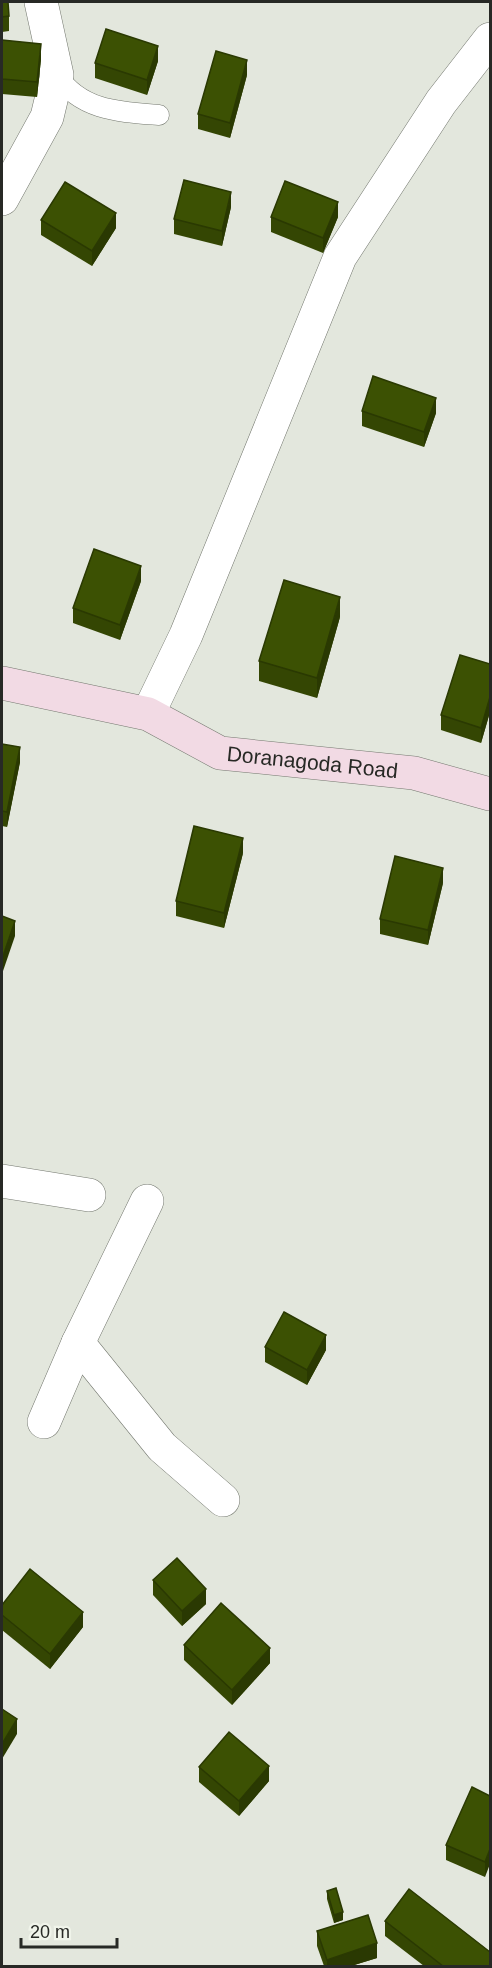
<svg xmlns="http://www.w3.org/2000/svg" width="492" height="1968" viewBox="0 0 492 1968" font-family="Arial,sans-serif">
<style>
.lines{fill:none;stroke-linecap:round;stroke-linejoin:round}
.lane-casing{stroke:#74786f;stroke-width:21}
.street-casing{stroke:#74786f;stroke-width:34}
.secondary-casing{stroke:#74786f;stroke-width:34}
.lane{stroke:#fff;stroke-width:20}
.street{stroke:#fff;stroke-width:33}
.secondary{stroke:#f2dae4;stroke-width:33}
.wall{fill:#344603}
.shaded-wall{fill:#2a3902}
.building{fill:#3c5103;stroke:#2a3902;stroke-width:1.5}
.labels{text-anchor:middle;stroke-width:6;stroke-linejoin:round;paint-order:stroke}
.street-label{font-size:21px;fill:#272925;stroke:#f0f4ea}
</style>
<rect width="100%" height="100%" fill="#e3e7dd"/>
<g class="lines">
<defs>
<path id="lane" d="M57,75C81,111 120,112 159,115"/>
<g id="street">
<polyline points="2,199 47,117 57,75 41,2"/>
<polyline points="148,714 186,635 340,257 441,102 490,39"/>
<polyline points="2,1181 89,1195"/>
<polyline points="78,1343 162,1447 223,1500"/>
<polyline points="44,1422 78,1343 147,1201"/>
</g>
<g id="secondary">
<path id="s1" d="M2,683L148,714L220,753L414,773L490,794"/>
</g>
</defs>
<!-- lane casing -->
<use href="#lane" class="lane-casing"/>
<!-- street casing -->
<use href="#street" class="street-casing"/>
<!-- secondary casing -->
<use href="#secondary" class="secondary-casing"/>
<!-- lane -->
<use href="#lane" class="lane"/>
<!-- street -->
<use href="#street" class="street"/>
<!-- secondary -->
<use href="#secondary" class="secondary"/>
</g>
<!-- wall -->
<g class="wall">
<polygon points="2,2 9,16 9,31 2,32"/>
<polygon points="2,40 41,59 37,97 2,94"/>
<polygon points="158,61 147,95 95,78 95,63"/>
<polygon points="247,75 230,138 198,129 198,114"/>
<polygon points="231,207 222,246 174,234 174,219"/>
<polygon points="271,217 338,217 323,253 271,232"/>
<polygon points="41,220 116,228 92,266 41,235"/>
<polygon points="362,411 436,413 424,447 362,426"/>
<polygon points="141,581 120,640 73,623 73,608"/>
<polygon points="340,617 317,698 259,681 259,661"/>
<polygon points="490,664 490,712 481,743 441,730 441,715"/>
<polygon points="2,744 20,762 7,827 2,826"/>
<polygon points="243,853 224,928 176,916 176,901"/>
<polygon points="443,883 428,945 380,934 380,919"/>
<polygon points="265,1347 326,1350 307,1385 265,1362"/>
<polygon points="153,1580 206,1604 182,1626 153,1595"/>
<polygon points="2,1605 83,1627 50,1669 2,1630"/>
<polygon points="184,1645 270,1663 232,1705 184,1660"/>
<polygon points="199,1767 269,1781 239,1816 199,1782"/>
<polygon points="490,1796 485,1877 446,1860 446,1845"/>
<polygon points="327,1891 343,1920 334,1923 327,1899"/>
<polygon points="385,1921 490,1966 424,1966 385,1936"/>
<polygon points="317,1931 377,1958 351,1966 324,1966 317,1946"/>
</g>
<!-- shaded-wall -->
<g class="shaded-wall">
<polygon points="41,44 41,59 37,97 37,82"/>
<polygon points="158,46 158,61 147,95 147,80"/>
<polygon points="247,60 247,75 230,138 230,123"/>
<polygon points="231,192 231,207 222,246 222,231"/>
<polygon points="338,202 338,217 323,253 323,238"/>
<polygon points="116,213 116,228 92,266 92,251"/>
<polygon points="436,398 436,413 424,447 424,432"/>
<polygon points="141,566 141,581 120,640 120,625"/>
<polygon points="340,597 340,617 317,698 317,678"/>
<polygon points="490,697 490,712 481,743 481,728"/>
<polygon points="20,747 20,762 7,827 7,812"/>
<polygon points="243,838 243,853 224,928 224,913"/>
<polygon points="443,868 443,883 428,945 428,930"/>
<polygon points="15,921 15,936 2,974 2,959"/>
<polygon points="326,1335 326,1350 307,1385 307,1370"/>
<polygon points="206,1589 206,1604 182,1626 182,1611"/>
<polygon points="83,1612 83,1627 50,1669 50,1654"/>
<polygon points="270,1648 270,1663 232,1705 232,1690"/>
<polygon points="17,1719 17,1734 2,1759 2,1744"/>
<polygon points="269,1766 269,1781 239,1816 239,1801"/>
<polygon points="490,1849 490,1864 485,1877 485,1862"/>
<polygon points="343,1912 343,1920 334,1923 334,1915"/>
<polygon points="377,1943 377,1958 351,1966 327,1966 327,1960"/>
</g>
<!-- building -->
<g class="building">
<polygon points="2,2 8,2 9,16 2,17"/>
<polygon points="106,29 158,46 147,80 95,63"/>
<polygon points="2,40 41,44 37,82 2,79"/>
<polygon points="216,51 247,60 230,123 198,114"/>
<polygon points="184,180 231,192 222,231 174,219"/>
<polygon points="285,181 338,202 323,238 271,217"/>
<polygon points="65,182 116,213 92,251 41,220"/>
<polygon points="373,376 436,398 424,432 362,411"/>
<polygon points="94,549 141,566 120,625 73,608"/>
<polygon points="284,580 340,597 317,678 259,661"/>
<polygon points="460,655 490,664 490,697 481,728 441,715"/>
<polygon points="2,744 20,747 7,812 2,811"/>
<polygon points="194,826 243,838 224,913 176,901"/>
<polygon points="395,856 443,868 428,930 380,919"/>
<polygon points="2,916 15,921 2,959"/>
<polygon points="284,1312 326,1335 307,1370 265,1347"/>
<polygon points="177,1558 206,1589 182,1611 153,1580"/>
<polygon points="30,1569 83,1612 50,1654 2,1615 2,1605"/>
<polygon points="221,1603 270,1648 232,1690 184,1645"/>
<polygon points="2,1709 17,1719 2,1744"/>
<polygon points="229,1732 269,1766 239,1801 199,1767"/>
<polygon points="472,1787 490,1796 490,1849 485,1862 446,1845"/>
<polygon points="336,1888 343,1912 334,1915 327,1891"/>
<polygon points="409,1889 490,1952 490,1966 443,1966 385,1921"/>
<polygon points="368,1915 377,1943 327,1960 317,1931"/>
</g>
<g class="labels">
<!-- street labels -->
<g class="street-label">
<text dy="7" stroke="none"><textPath href="#s1" startOffset="324">Doranagoda Road</textPath></text>
</g>
</g>
<!-- border -->
<rect width="492" height="1968" fill="none" stroke="#272925" stroke-width="6"/>
<!-- scale -->
<path d="M21 1938v9h96v-9" fill="none" stroke="#272925" stroke-width="3"/>
<text x="30" y="1938" font-size="18" fill="#272925" stroke="#f0f4ea" stroke-width="4.5" paint-order="stroke">20 m</text>
</svg>
